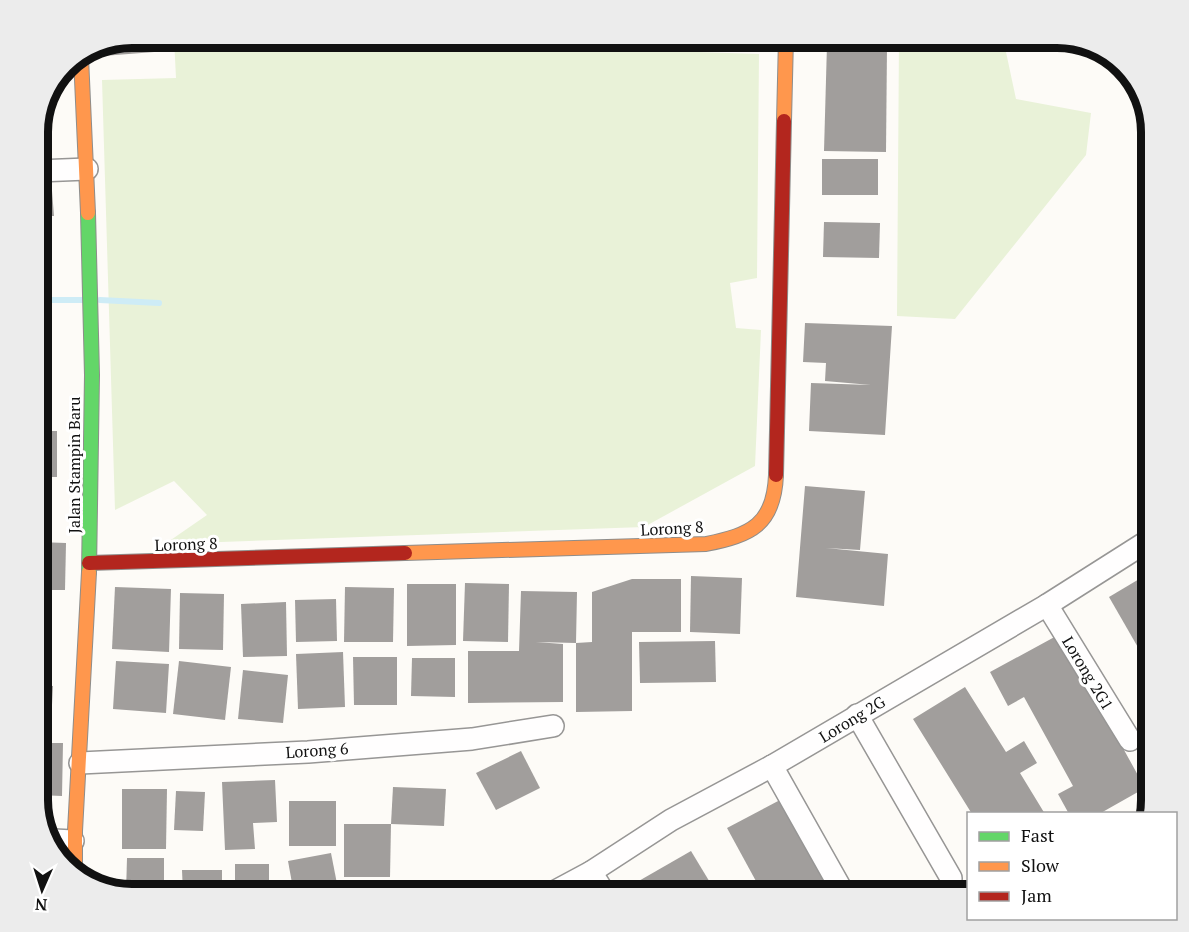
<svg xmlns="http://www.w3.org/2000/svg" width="1189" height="932" viewBox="0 0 1189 932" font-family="'PT Serif',serif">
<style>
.green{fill:#e9f2d8}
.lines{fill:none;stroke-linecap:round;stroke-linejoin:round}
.stream{stroke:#ceecf6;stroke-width:6}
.building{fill:#a19e9c}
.street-casing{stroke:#979695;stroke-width:24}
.fast-casing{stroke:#8e8d8b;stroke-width:16}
.slow-casing{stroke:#8e8d8b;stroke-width:16}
.jam-casing{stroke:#8e8d8b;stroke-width:16}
.street{stroke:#fffefe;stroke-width:21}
.fast{stroke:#63d668;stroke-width:14}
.slow{stroke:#ff974d;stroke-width:14}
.jam{stroke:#b3261e;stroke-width:14}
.labels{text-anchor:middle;stroke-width:6;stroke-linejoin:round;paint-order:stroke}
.street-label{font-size:16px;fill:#111;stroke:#fff}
.rim{fill:none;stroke:#111;stroke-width:8}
</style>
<rect width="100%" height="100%" fill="#fdfbf7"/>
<!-- green -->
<g class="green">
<polygon points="174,38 449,38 451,44 759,54 757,278 730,283 736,328 761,330 755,466 644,527 165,544 207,515 174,481 115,510 102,80 176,78"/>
<polygon points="899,38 1003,38 1016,99 1091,113 1086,155 955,319 897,316"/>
</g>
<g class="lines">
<!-- stream -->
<g class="stream">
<polyline points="38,300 84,300"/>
<polyline points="100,300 159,303"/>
</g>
</g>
<!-- building -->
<g class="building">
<polygon points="132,38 166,38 167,51 103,56 103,48"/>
<polygon points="827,44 887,46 886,152 824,151"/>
<rect x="822" y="159" width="56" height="36"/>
<polygon points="51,178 54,216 42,216 45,264 38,264 38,179"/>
<polygon points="824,222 880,223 879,258 823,257"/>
<polygon points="805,323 892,326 885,435 809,431 811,383 871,385 825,381 826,363 803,362"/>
<rect x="38" y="431" width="19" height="46"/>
<polygon points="805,486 865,491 860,550 826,548 888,554 884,606 796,597"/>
<polygon points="38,507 45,507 44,534 38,534"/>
<polygon points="38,542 66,543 65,590 38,590"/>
<polygon points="1151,572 1151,670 1109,597"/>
<polygon points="691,576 742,578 740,634 690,632"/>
<polygon points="632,579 681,579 681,632 632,632 632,711 576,712 576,643 592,642 592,592"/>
<polygon points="465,583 509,584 508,642 463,641"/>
<polygon points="407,584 456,584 456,645 407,646"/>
<polygon points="115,587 171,589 169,652 112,649"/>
<polygon points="345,587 394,588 393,642 344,642"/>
<polygon points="521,591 577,592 576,643 536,642 563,644 563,702 468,703 468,651 519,651"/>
<polygon points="180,593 224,594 223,650 179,649"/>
<polygon points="336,599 337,641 296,642 295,600"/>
<polygon points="286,602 287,656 243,657 241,604"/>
<polygon points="1060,634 1145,788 1099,814 1069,814 1058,794 1073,786 1024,697 1008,706 990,672"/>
<polygon points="715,641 716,682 640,683 639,642"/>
<polygon points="343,652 345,707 298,709 296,654"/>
<polygon points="353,657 397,657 397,705 354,705"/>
<polygon points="412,658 455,658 455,697 411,696"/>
<polygon points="116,661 169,664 166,713 113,709"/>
<polygon points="179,661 231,667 225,720 173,714"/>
<polygon points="243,670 288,675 283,723 238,719"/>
<polygon points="38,685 53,686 50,743 63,743 62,796 38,795"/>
<polygon points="965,687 1006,752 1024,741 1037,763 1020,773 1045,814 972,814 913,719"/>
<polygon points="521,751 540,788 496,810 476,773"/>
<polygon points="275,780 277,822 253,823 255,849 225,850 222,782"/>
<polygon points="393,787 446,789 444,826 391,824"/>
<polygon points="122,789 167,789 166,849 122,849"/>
<polygon points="176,791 205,792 203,831 174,830"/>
<polygon points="780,800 831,894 763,894 727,828"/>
<rect x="289" y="801" width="47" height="45"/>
<polygon points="1137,808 1149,809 1147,814 1137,814"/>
<polygon points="344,824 391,824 390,877 344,877"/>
<polygon points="691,851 717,894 644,894 637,882"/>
<polygon points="331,853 339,894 294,894 288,861"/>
<polygon points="127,858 164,858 164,894 131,894 126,893"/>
<rect x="235" y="864" width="34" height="30"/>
<polygon points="182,870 222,870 222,894 183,894"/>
</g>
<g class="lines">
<defs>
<g id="street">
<polyline points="38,171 87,169"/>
<polyline points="1047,605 1130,740"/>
<polyline points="857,715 951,878 950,894"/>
<polyline points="80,763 308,752 472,739 553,726"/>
<polyline points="772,766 844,894"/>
<polyline points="54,840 73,841"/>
<polyline points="591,872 605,894"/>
<polyline points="550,894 591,872 671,820 772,766 1047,605 1151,539"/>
</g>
<polyline id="fast" points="88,213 92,375 89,572"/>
<g id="slow">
<polyline points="81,57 88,213"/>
<polyline points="784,121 786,38"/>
<path d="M405,553L706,544C751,535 774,525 776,475"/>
<polyline points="75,873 75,831 89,572"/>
</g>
<g id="jam">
<polyline points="776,475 784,121"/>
<polyline points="89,563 405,553"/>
</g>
</defs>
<!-- street casing -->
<use href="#street" class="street-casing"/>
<!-- fast casing -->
<use href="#fast" class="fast-casing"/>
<!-- slow casing -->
<use href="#slow" class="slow-casing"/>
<!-- jam casing -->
<use href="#jam" class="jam-casing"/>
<!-- street -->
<use href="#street" class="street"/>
<!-- fast -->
<use href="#fast" class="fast"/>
<!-- slow -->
<use href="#slow" class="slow"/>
<!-- jam -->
<use href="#jam" class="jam"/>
</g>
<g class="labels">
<!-- street labels -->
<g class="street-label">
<text transform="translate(74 465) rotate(-90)" y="6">Jalan Stampin Baru</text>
<text transform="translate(672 528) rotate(-3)" y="6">Lorong 8</text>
<text transform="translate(186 544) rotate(-2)" y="6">Lorong 8</text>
<text transform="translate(1088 673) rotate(59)" y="6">Lorong 2G1</text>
<text transform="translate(852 719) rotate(-31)" y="6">Lorong 2G</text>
<text transform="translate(317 750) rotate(-4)" y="6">Lorong 6</text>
</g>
</g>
<!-- crop -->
<path d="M0 0H1189V932H0ZM132 48H1057A84 84 0 0 1 1141 132V800A84 84 0 0 1 1057 884H132A84 84 0 0 1 48 800V132A84 84 0 0 1 132 48Z" fill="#ececec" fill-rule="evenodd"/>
<path class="rim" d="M132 48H1057A84 84 0 0 1 1141 132V800A84 84 0 0 1 1057 884H132A84 84 0 0 1 48 800V132A84 84 0 0 1 132 48Z"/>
<!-- legend -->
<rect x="967" y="812" width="210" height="108" fill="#ffffff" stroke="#a0a0a0" stroke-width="1.5"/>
<rect x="979" y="832" width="30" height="9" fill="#63d668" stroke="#a0a0a0" stroke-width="1.5"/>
<text x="1021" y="842" font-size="18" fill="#111111">Fast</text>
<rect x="979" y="862" width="30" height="9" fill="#ff974d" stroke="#a0a0a0" stroke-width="1.5"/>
<text x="1021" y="872" font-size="18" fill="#111111">Slow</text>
<rect x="979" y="892" width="30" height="9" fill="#b3261e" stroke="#a0a0a0" stroke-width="1.5"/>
<text x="1021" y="902" font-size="18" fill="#111111">Jam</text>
<!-- north arrow -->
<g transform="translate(42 890) rotate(183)" stroke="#ffffff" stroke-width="4.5" paint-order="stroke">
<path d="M0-4.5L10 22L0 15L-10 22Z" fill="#111111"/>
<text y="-9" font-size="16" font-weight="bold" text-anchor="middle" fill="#111111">N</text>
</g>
</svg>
